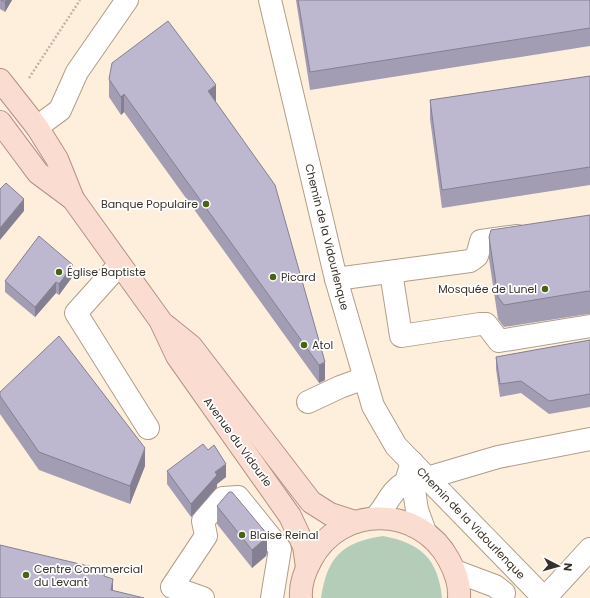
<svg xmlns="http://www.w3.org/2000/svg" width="590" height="598" viewBox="0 0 590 598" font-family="Poppins,sans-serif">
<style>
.green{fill:#b4cdb8}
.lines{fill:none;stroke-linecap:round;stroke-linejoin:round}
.minor-casing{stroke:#af9e89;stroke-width:24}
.major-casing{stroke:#b49280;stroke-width:24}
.path{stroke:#c1b4a5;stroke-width:2.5;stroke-dasharray:2 2;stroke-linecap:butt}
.minor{stroke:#fff;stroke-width:22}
.major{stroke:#faddd0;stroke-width:22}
.wall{fill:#a39db3}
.shaded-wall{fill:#848092}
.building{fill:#bdb7d0;stroke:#848092}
.poi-dot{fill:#476315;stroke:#fff;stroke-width:1.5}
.labels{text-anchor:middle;stroke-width:3.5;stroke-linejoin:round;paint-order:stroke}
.poi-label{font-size:11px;fill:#383128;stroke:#fff;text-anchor:start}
.street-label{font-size:11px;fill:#383128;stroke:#fff}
</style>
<rect width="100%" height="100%" fill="#feefdd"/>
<!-- green -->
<path class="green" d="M383,536C421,543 438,559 442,598H321C327,557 342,542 383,536Z"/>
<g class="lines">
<defs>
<g id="minor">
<polyline points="270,0 336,279 373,406 396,446 544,598"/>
<polyline points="37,127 60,110 77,72 127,0"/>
<polyline points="119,265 76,313 148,428"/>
<polyline points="391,272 401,336 480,324 486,324 499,341 590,326"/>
<polyline points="336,279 470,261 477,256 481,241 517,236"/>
<polyline points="308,402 340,387 365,378"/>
<polyline points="427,478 498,457 590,439"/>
<polyline points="406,482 414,490 417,510 425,532"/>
<path d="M376,517C388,504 390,491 406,482L412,462"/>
<polyline points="455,571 495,586 504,593"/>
<polyline points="203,598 172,587 206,536 203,521 223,498 238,497 280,549 272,598"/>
<polyline points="545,598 590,549"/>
</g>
<g id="major">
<polyline points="0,80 37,127 57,159 73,199 160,320 177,356 290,516 304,546 307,567"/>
<polyline points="0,122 38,173 73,199"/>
<polyline points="165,325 191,346 311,502 330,514 355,522"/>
<path d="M301,598C300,586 305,571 311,560C340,504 420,505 449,560C455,571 460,585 459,598"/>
</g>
</defs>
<!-- minor casing -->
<use href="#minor" class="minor-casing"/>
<!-- major casing -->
<use href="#major" class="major-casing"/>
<!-- path -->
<polyline class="path" points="29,78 80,0"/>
<!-- minor -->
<use href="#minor" class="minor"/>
<!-- major -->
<use href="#major" class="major"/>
</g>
<!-- wall -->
<g class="wall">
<polygon points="0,0 12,0 5,12 0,9"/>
<polygon points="296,0 590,0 590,46 310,90"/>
<polygon points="590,76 590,185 442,208 430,119 430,100"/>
<polygon points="109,79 216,102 325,380 319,383 124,112 121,115 109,97"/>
<polygon points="590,215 590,314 588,314 504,327 498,319 489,259 489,237"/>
<polygon points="73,276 59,295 56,293 35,317 5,292 5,281"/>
<polygon points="590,340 590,407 549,414 521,393 500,397 496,369 496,357"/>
<polygon points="0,392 145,466 130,504 39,470 0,414"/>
<polygon points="167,471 226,477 217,484 217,487 191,517 167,484"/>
<polygon points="217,506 267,552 266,556 252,568 217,524"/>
</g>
<!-- shaded-wall -->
<g class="shaded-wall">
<polygon points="6,0 12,0 5,12 5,2"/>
<polygon points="216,85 216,103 208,91"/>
<polygon points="124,94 124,112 121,115 121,97"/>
<polygon points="24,199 24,211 0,240 0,228"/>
<polygon points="73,265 73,276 59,295 59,284"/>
<polygon points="56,282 56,293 35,317 35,307"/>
<polygon points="325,362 325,380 319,383 319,365"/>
<polygon points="145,448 145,466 130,504 130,486"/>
<polygon points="226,464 226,477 217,484 217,487 191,517 191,504 215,472"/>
<polygon points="267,534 267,552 266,556 252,568 252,550"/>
<polygon points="113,579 113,597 111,590"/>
</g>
<!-- building -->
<g class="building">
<polygon points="1,0 6,0 5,2"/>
<polygon points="298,0 590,0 590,28 310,72"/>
<polygon points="168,21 216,85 208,91 275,185 325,362 319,365 124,94 121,97 109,79 112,63"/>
<polygon points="590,76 590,167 442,190 430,100"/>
<polygon points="6,183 24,199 0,228 0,189"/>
<polygon points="590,215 590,292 588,291 504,305 498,297 489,237 491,230"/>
<polygon points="39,236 73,265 59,284 56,282 35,307 5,281"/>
<polygon points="59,336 145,448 130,486 39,452 0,396 0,392"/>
<polygon points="590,340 590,394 549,401 521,381 500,384 496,357"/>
<polygon points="203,444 208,450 214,445 226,464 215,472 217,475 191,504 167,471"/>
<polygon points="229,492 232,492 267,534 266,538 252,550 217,506"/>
<polygon points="0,545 105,570 104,576 113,579 111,590 144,598 0,598"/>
</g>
<!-- markers -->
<g class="poi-dot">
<circle cx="206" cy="204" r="4"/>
<circle cx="59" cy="272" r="4"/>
<circle cx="273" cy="277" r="4"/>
<circle cx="545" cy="289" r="4"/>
<circle cx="304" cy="345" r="4"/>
<circle cx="242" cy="535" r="4"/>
<circle cx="26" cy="575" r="4"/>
</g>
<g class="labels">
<!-- poi labels -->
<g class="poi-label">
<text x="198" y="208" text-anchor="end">Banque Populaire</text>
<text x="67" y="276">Église Baptiste</text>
<text x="281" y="281">Picard</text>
<text x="537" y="293" text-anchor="end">Mosquée de Lunel</text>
<text x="312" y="349">Atol</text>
<text x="250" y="539">Blaise Reinal</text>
<text x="34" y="573">Centre Commercial<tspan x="34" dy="13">du Levant</tspan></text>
</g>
<!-- street labels -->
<g class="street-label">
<text transform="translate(327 237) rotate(76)" y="4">Chemin de la Vidourlenque</text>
<text transform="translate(238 442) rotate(54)" y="4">Avenue du Vidourle</text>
<text transform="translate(471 523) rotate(46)" y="4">Chemin de la Vidourlenque</text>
</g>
</g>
<!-- north arrow -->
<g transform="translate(558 566) rotate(96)" stroke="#ffffff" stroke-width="3" paint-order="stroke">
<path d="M0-3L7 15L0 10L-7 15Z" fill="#383128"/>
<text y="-6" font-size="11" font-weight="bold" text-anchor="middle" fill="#383128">N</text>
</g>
</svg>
